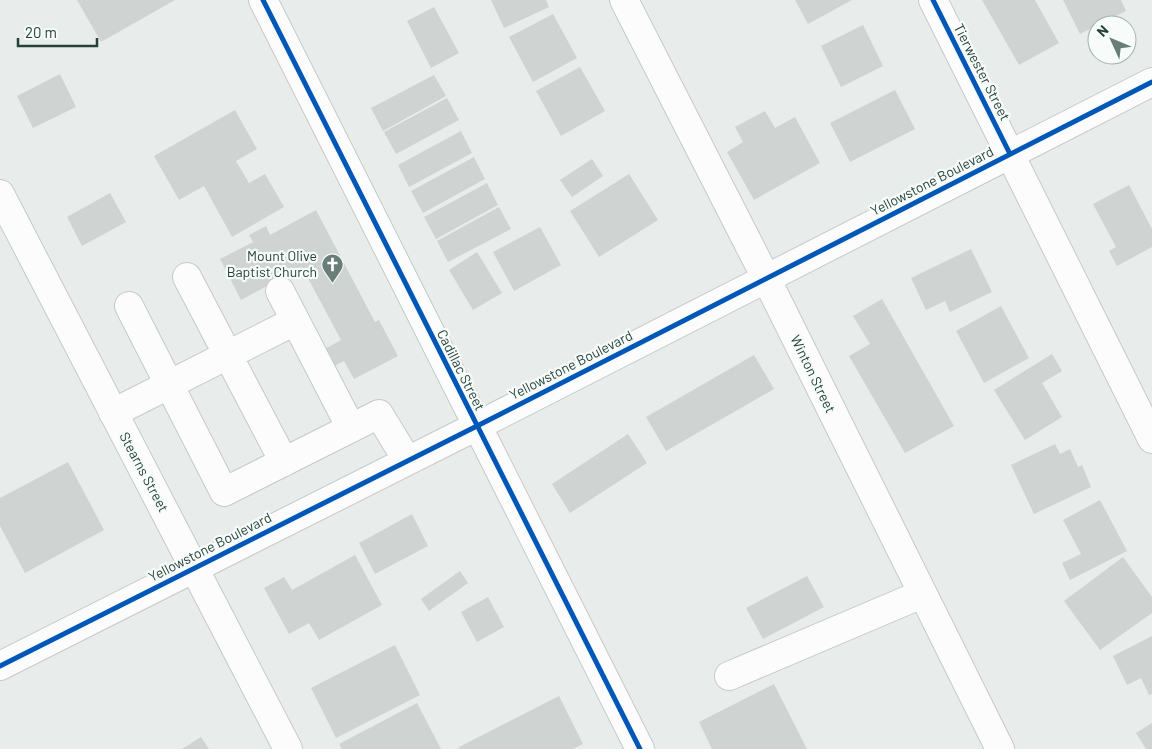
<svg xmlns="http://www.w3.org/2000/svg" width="1152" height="749" viewBox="0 0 1152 749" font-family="Barlow,sans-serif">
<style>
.building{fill:#cfd4d2}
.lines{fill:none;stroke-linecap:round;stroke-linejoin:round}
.minor-casing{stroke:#c5cac8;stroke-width:30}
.minor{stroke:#fcfcfc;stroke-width:28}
.cycleway-casing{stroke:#f7fbf9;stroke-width:8}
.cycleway{stroke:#0057b8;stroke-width:5}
.labels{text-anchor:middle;stroke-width:4.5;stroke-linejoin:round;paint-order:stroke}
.street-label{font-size:14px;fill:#24423a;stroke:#f7fbf9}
.poi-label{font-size:14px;fill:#24423a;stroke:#f7fbf9;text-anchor:end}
</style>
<rect width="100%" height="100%" fill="#e8edeb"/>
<!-- building -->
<g class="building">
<polygon points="77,0 175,0 101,42"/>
<polygon points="491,0 546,0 549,7 504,28"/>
<polygon points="795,0 852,0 808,24"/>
<polygon points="982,0 1035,0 1059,43 1019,65"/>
<polygon points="1063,0 1121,0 1126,11 1080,34"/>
<polygon points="434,7 459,53 431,68 407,21"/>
<polygon points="553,14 577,58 533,82 509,37"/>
<polygon points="863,25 883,66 841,87 821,46"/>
<polygon points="580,67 605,111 561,136 536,91"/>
<polygon points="60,74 76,107 33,128 17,96"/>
<polygon points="434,75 446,96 383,131 371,108"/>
<polygon points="895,90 915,129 850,162 830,123"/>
<polygon points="447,98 459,120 396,154 384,132"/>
<polygon points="235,110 257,149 236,161 249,183 265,174 284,207 232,237 204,186 179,200 154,156"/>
<polygon points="765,111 775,128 795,117 820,163 754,200 727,152 743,142 735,127"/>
<polygon points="461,131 472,153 409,187 398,165"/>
<polygon points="474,157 485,179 423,213 411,191"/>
<polygon points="592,159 603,176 572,197 560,180"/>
<polygon points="629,174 658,220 599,257 570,211"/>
<polygon points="487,183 498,205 436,239 424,217"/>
<polygon points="1129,185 1152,229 1152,247 1117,266 1109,251 1116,247 1093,204"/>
<polygon points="110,193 126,222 82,246 67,217"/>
<polygon points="499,207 511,229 448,262 437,241"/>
<polygon points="316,210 375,322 379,320 398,356 354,379 344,361 323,372 314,355 341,340 302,267 241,300 220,259 253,242 249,235 266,226 270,235"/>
<polygon points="540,227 561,265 514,291 493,252"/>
<polygon points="971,249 992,292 950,312 945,301 926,310 911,278"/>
<polygon points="477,252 502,293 473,310 449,270"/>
<polygon points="882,299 954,426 905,453 849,356 870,344 853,316"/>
<polygon points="1001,306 1029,358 984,383 956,331"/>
<polygon points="1052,354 1062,371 1042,383 1062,417 1025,440 994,390"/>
<polygon points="754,355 774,389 666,451 646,417"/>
<polygon points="628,434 647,463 570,513 552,484"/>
<polygon points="1055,444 1060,454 1070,449 1078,467 1082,465 1091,487 1034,514 1011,465"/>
<polygon points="68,462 104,530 25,573 0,526 0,498"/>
<polygon points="1100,500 1127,551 1070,580 1062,563 1081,554 1063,520"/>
<polygon points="412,514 428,546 375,574 359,543"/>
<polygon points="355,555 382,605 319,640 309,623 289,634 264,588 284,577 292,590"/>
<polygon points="1123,557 1152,597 1152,613 1100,650 1064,601"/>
<polygon points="460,571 468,583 429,611 421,599"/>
<polygon points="807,576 824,607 763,639 746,608"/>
<polygon points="488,597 504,627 477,642 461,612"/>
<polygon points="1152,636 1152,694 1149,695 1141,678 1127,685 1113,656"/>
<polygon points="395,645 420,695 336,738 311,688"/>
<polygon points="774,684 807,749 712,749 699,722"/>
<polygon points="559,696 583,744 573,749 459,749 459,747"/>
<polygon points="417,703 441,749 342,749 339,744"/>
<polygon points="1152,723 1152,749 1146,749 1136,733"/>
<polygon points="201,737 209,749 182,749"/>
</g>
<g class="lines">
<defs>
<g id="minor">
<polyline points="263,0 640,749"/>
<polyline points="624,0 766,278 1000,749"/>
<polyline points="933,0 1152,439"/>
<polyline points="0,194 288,749"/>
<polyline points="187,277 284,462"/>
<polyline points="280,291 351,428"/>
<polyline points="129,306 224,492 379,414 407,460"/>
<polyline points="113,413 295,321"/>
<polyline points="0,666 477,426 1152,82"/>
<polyline points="729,676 922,594"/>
</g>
</defs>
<!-- minor casing -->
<use href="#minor" class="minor-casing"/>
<!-- minor -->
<use href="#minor" class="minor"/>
<defs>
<g id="cycleway">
<polyline points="263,0 640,749"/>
<polyline points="933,0 1010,154"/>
<polyline points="0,666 477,426 1152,82"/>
</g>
</defs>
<!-- cycleway casing -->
<use href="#cycleway" class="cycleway-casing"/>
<!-- cycleway -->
<use href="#cycleway" class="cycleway"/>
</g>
<!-- icons -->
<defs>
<symbol id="church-pin" viewBox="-11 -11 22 30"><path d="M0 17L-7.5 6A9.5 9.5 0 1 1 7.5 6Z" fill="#697e78" stroke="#f7fbf9"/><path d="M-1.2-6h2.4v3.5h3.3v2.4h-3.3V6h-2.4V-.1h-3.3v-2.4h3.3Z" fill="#fff"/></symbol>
</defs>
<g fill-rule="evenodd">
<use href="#church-pin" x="320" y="252" width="25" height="34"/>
</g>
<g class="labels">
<!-- street labels -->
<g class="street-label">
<text transform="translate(982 72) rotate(63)" y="5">Tierwester Street</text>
<text transform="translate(932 181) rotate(-27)" y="5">Yellowstone Boulevard</text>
<text transform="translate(571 365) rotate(-27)" y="5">Yellowstone Boulevard</text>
<text transform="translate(461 370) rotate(63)" y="5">Cadillac Street</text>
<text transform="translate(813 374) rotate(64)" y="5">Winton Street</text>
<text transform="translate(144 472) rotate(62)" y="5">Stearns Street</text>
<text transform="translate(210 547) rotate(-27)" y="5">Yellowstone Boulevard</text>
</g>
<!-- poi labels -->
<g class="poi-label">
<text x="317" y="261">Mount Olive<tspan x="317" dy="16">Baptist Church</tspan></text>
</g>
</g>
<!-- north arrow -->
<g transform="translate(1112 40) rotate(314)"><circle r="24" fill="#f7fbf9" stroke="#a3b1ad"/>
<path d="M0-4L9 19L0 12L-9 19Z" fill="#697e78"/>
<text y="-8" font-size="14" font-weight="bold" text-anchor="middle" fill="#24423a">N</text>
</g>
<!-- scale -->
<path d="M18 38v8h79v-8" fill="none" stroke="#24423a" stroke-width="2.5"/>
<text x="25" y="38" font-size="15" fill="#24423a" stroke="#f7fbf9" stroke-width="4" paint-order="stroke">20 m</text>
</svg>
